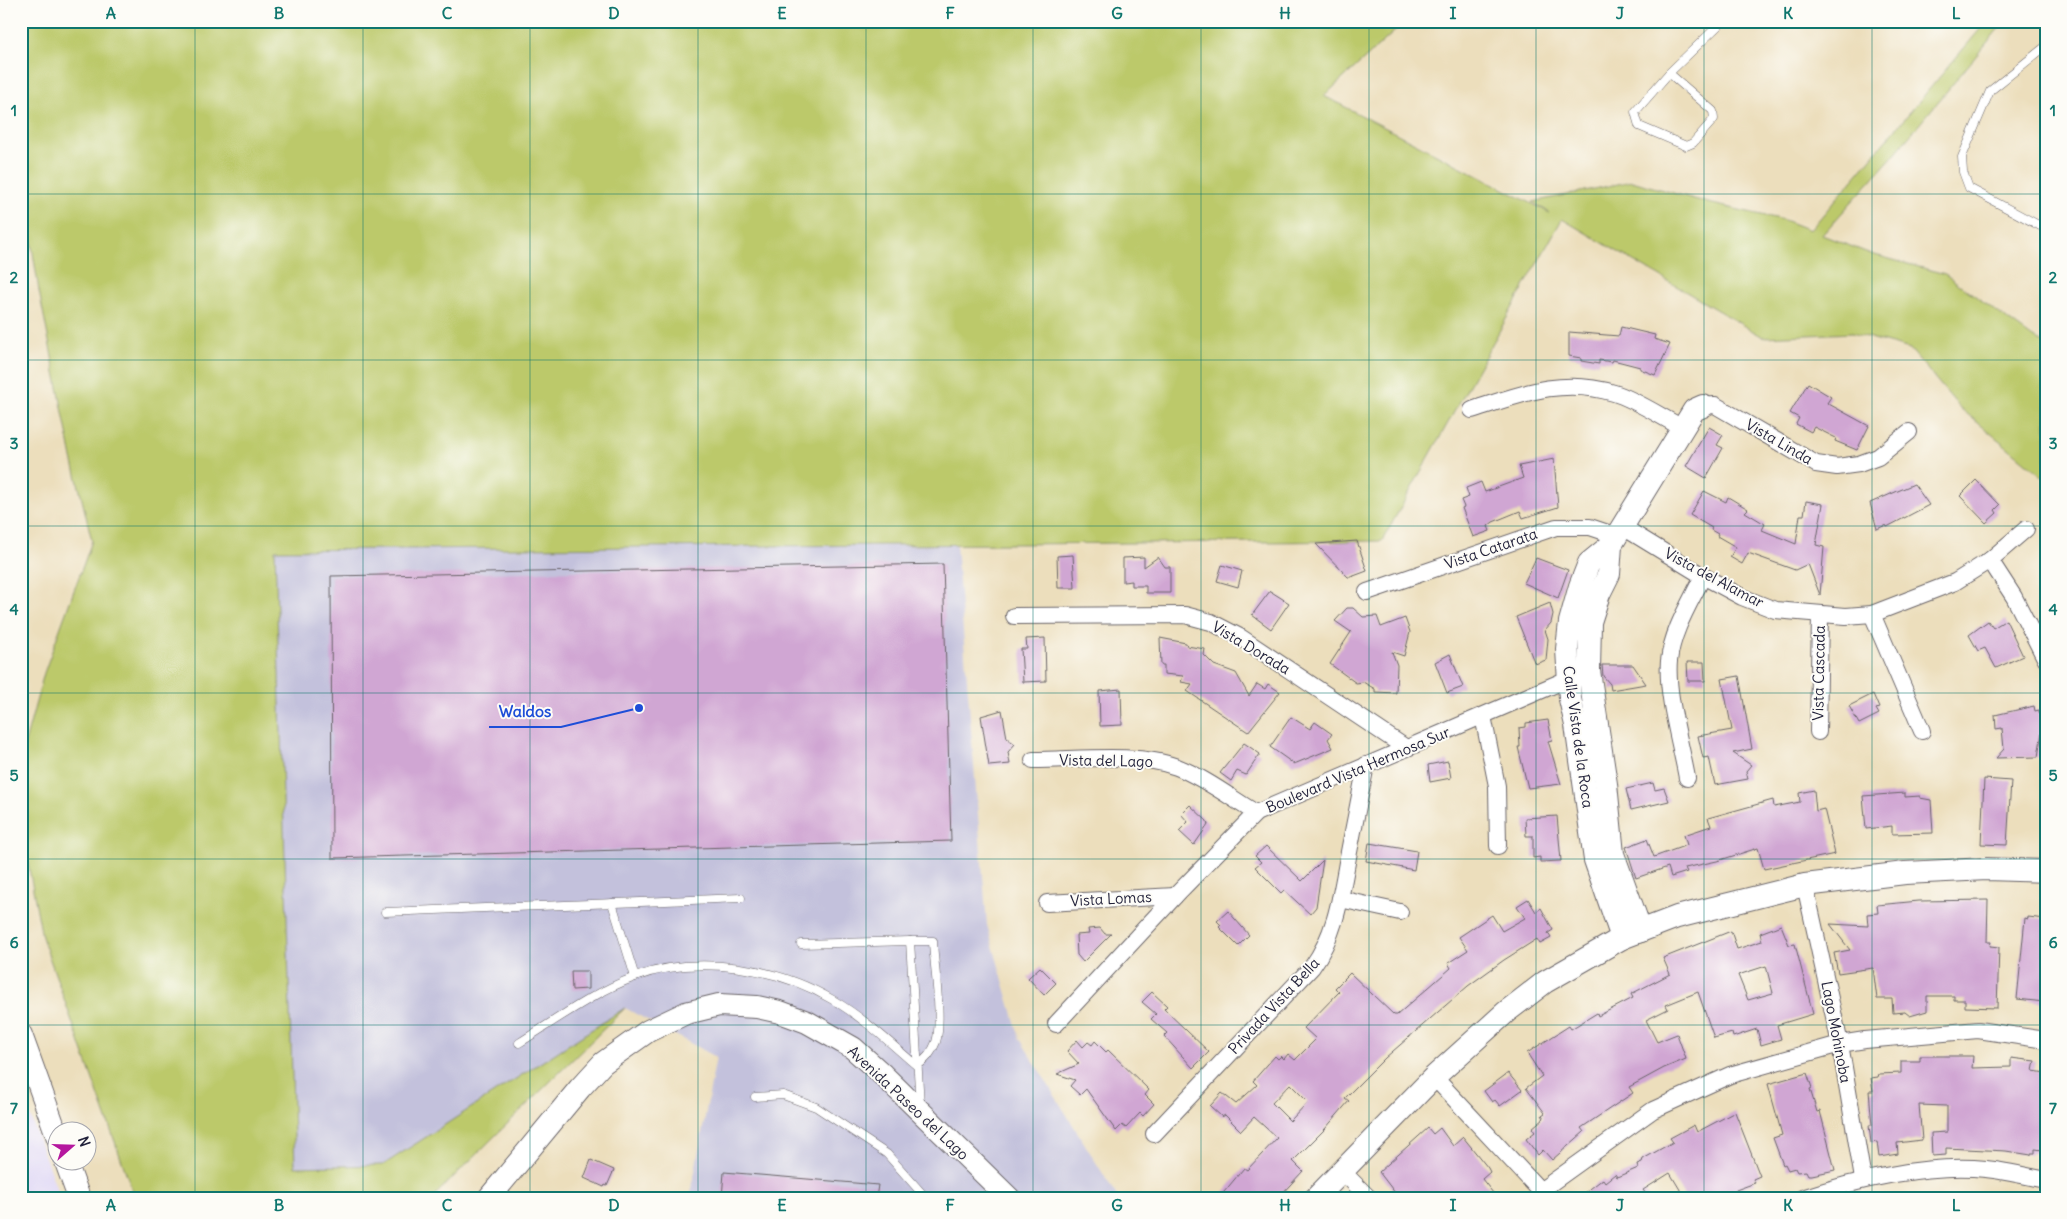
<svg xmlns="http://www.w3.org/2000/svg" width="2067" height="1219" viewBox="0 0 2067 1219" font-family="Delius,sans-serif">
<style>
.built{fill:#ded5f6}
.industrial{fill:#c3c1dc}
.green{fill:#bcc96b;stroke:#6f7653}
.building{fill:#d0a6d3;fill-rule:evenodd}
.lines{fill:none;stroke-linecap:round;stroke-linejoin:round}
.lane-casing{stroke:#696468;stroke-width:9}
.street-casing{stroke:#696468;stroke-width:18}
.secondary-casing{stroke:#696468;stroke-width:24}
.lane{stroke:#fff;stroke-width:8}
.street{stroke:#fff;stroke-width:16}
.secondary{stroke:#fff;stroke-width:22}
.grid{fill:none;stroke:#0f766e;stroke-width:1;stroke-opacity:0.55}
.labels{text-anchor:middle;stroke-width:4;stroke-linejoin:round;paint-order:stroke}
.street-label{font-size:15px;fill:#22223b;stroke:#fdfcf7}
.leader{fill:none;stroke:#1d4ed8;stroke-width:2}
.callout-dot{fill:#1d4ed8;stroke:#fdfcf7;stroke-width:2}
.callout-label{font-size:16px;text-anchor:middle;font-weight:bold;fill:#1d4ed8;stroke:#fdfcf7;stroke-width:4;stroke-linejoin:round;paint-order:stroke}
.neatline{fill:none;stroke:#0f766e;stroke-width:2}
.grid-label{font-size:16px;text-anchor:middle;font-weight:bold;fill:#0f766e}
</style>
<rect width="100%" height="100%" fill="#fdfcf7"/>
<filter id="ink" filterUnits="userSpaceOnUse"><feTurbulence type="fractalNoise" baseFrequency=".02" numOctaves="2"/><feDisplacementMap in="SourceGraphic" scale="10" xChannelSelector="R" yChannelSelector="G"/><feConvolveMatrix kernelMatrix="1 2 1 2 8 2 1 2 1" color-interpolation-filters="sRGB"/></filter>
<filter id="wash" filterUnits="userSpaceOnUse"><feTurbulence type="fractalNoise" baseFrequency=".0096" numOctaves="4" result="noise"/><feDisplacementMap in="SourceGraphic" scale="20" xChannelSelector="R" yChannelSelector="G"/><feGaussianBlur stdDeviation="1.12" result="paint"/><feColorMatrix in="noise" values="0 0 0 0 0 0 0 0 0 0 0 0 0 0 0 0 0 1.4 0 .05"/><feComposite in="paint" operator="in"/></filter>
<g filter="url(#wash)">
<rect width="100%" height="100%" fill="#ecdebc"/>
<!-- built -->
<polygon class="built" points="21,1090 22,1094 60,1198 21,1198"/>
<!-- industrial -->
<polygon class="industrial" points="956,545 987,925 1020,1039 1118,1198 690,1198 716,1057 625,1008 383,1165 295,1167 275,550"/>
<!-- green -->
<polygon class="green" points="21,21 1406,21 1324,96 1550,213 1533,202 1632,181 1708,203 1784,220 1810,230 1987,21 2005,21 1893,156 1822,235 1871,254 1945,274 2033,338 2046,344 2046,479 1960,408 1910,349 1852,333 1763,337 1562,219 1382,541 275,550 295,1167 383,1165 625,1008 432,1198 135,1198 42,937 21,826 21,757 44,673 92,541 72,458 39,291 21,176"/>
<g id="blocks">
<!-- building -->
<g class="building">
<polygon points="1621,327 1655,335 1654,339 1670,344 1655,375 1640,369 1640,367 1613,360 1612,362 1599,360 1599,364 1581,361 1581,358 1569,356 1569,332 1619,336"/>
<polygon points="1808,383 1831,397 1827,403 1869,426 1857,450 1835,441 1836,438 1814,427 1811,432 1796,424 1799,418 1790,413"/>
<polygon points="1709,427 1723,435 1717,445 1723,448 1706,478 1686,466"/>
<polygon points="1554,459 1558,507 1523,518 1520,511 1493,522 1488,526 1490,531 1473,537 1462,508 1464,507 1461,500 1469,497 1466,488 1481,482 1485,492 1523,478 1519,466"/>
<polygon points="1976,480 2000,505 1995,510 1997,513 1986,523 1960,496"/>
<polygon points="1914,484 1929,505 1887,527 1886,525 1877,529 1870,503"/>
<polygon points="1704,491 1726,502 1728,497 1748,509 1745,512 1765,524 1762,530 1796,544 1800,515 1804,515 1806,501 1823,504 1816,545 1824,547 1820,595 1808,564 1795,570 1748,553 1742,564 1730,557 1736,547 1717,536 1718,534 1711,530 1712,528 1690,515"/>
<polygon points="1357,541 1367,571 1351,577 1348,577 1316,544"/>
<polygon points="1073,555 1075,588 1058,588 1057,556"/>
<polygon points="1144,557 1144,567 1158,557 1165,567 1170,567 1170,593 1146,593 1146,586 1132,586 1132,581 1123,582 1123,558"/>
<polygon points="1536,558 1568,570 1558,598 1524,583"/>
<polygon points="943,564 951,841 332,858 331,576"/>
<polygon points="1222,565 1242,571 1238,587 1217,581"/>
<polygon points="1270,591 1289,603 1271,629 1252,615"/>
<polygon points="1550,603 1553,614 1551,623 1545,630 1548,639 1546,660 1535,664 1516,617"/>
<polygon points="1347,608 1353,608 1363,617 1377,616 1381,627 1405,618 1410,632 1404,656 1392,652 1397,665 1396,693 1375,692 1375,689 1363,682 1356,683 1330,664 1351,632 1335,621"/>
<polygon points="2006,620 2023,656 1996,668 1985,648 1978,651 1969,635 1988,621 1993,628"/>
<polygon points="1045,638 1046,681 1023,682 1021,649 1027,649 1026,639"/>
<polygon points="1160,638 1186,643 1187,646 1205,649 1204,655 1214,665 1236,673 1249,696 1257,684 1265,689 1268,684 1280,692 1248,732 1187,691 1192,684 1181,682 1183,676 1164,674 1164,665 1161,665"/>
<polygon points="1450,654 1463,687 1447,693 1435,662"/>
<polygon points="1687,662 1704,662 1705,681 1688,681"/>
<polygon points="1602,665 1633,665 1646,684 1611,690 1610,684 1603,676"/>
<polygon points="1739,676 1752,749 1733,753 1751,765 1746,771 1748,779 1715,785 1709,757 1703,758 1698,736 1732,730 1722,679"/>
<polygon points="1121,689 1122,725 1100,726 1099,691"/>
<polygon points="1873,694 1879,708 1876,709 1879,714 1859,724 1849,706"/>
<polygon points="2034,706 2035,711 2039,710 2042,731 2038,757 1996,758 2004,749 2002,728 1996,729 1995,715"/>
<polygon points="1002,710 1007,738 1015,744 1008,752 1010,764 989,766 981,716"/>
<polygon points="1291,717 1310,729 1315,722 1332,734 1328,739 1333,748 1294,764 1270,747"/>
<polygon points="1548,720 1552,740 1548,741 1561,784 1528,788 1518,747 1520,747 1519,728 1526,727 1526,723"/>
<polygon points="1244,743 1260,754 1246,775 1237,771 1231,781 1220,773"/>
<polygon points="1448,761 1451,778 1430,782 1428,765"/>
<polygon points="1984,779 2011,781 2007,845 1981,844"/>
<polygon points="1653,783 1655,790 1664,788 1669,801 1631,810 1626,789"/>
<polygon points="1814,790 1816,811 1824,809 1835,854 1764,869 1758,848 1717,861 1685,868 1687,872 1671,877 1668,867 1636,878 1626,847 1647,839 1654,857 1687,845 1684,835 1711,826 1708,818 1773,800 1774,807 1800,802 1799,793"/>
<polygon points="1905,793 1905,797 1920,796 1920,798 1931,800 1933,833 1892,834 1892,826 1866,829 1863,796"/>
<polygon points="1190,805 1207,821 1208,825 1194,845 1179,831 1188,822 1181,814"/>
<polygon points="1557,816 1561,861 1540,862 1540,857 1533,858 1533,836 1526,836 1525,818"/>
<polygon points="1369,843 1417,851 1414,870 1366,861"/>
<polygon points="1266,846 1302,881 1323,860 1316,907 1310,914 1284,890 1281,893 1255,867 1261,862 1255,856"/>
<path d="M1528,899L1536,912L1541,908L1553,930L1548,933L1551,938L1540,944L1537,939L1504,960L1468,986L1385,1058L1345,1098L1349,1101L1325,1129L1293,1161L1303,1171L1278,1198H1219L1244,1168L1247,1170L1277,1138L1254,1117L1241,1131L1225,1115L1222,1117L1210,1106L1222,1093L1236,1104L1257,1085L1253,1081L1275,1056L1278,1059L1281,1056L1284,1059L1288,1054L1295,1060L1316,1039L1304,1028L1339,992L1335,988L1350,973L1394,1015H1397L1451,968L1448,963L1468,950L1459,937L1492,915L1502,931L1525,918L1517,906ZM1290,1084L1308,1102L1290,1121L1272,1103Z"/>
<polygon points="1988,900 1987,942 1991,942 1990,946 1999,947 1997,1008 1965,1007 1965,1000 1954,1000 1954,996 1927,996 1927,1011 1910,1016 1905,1012 1893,1013 1892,999 1877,999 1873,968 1838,973 1834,953 1850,950 1830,924 1868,926 1867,914 1878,913 1877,905 1919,901"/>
<polygon points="1228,911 1249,935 1238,946 1219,927 1221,925 1217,921"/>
<polygon points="2028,917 2046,919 2044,1002 2017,999 2025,918 2028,919"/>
<path d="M1781,925L1789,945L1795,944L1813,1014L1777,1025L1781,1039L1761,1045L1757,1029L1733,1037L1732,1033L1714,1038L1698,992L1666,1005L1668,1009L1646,1020L1657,1042L1677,1034L1686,1059L1664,1068L1629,1087L1633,1093L1581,1128L1584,1132L1552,1160L1543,1150L1538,1155L1526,1139L1535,1132L1532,1128L1544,1118L1542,1115L1545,1113L1526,1088L1542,1076L1527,1053L1569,1026L1571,1029L1597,1013L1598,1016L1633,998L1631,994L1670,974L1663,958L1731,931L1737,949L1762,941L1760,933ZM1766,966L1773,993L1748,1000L1738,975Z"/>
<polygon points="1100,928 1105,934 1111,934 1083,962 1077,955 1076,935 1089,934 1088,929"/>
<polygon points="1040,967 1056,983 1044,995 1028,978"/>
<polygon points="571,971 588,971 588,989 572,990"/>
<polygon points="1152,992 1167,1006 1164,1009 1209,1052 1193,1068 1164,1036 1167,1033 1151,1019 1156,1014 1142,1002"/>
<polygon points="1077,1040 1083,1047 1088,1042 1092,1045 1095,1041 1106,1052 1108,1050 1149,1090 1145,1095 1154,1104 1143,1116 1140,1113 1126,1128 1122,1125 1116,1131 1086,1089 1080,1095 1070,1086 1075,1080 1057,1074 1079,1064 1067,1051"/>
<polygon points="1920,1056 1973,1056 1972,1068 2011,1067 2011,1058 2035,1061 2033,1071 2046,1073 2046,1146 2044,1146 2043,1150 2035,1149 2035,1153 2031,1153 2031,1155 2006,1151 1946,1148 1946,1155 1932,1156 1931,1133 1947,1132 1947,1106 1919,1105 1922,1140 1897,1143 1898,1154 1879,1157 1877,1142 1871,1143 1869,1125 1872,1125 1869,1091 1873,1091 1871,1078 1878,1077 1879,1074 1901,1073 1901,1061 1920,1061"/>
<polygon points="1508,1073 1522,1090 1500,1106 1495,1100 1492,1102 1484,1091"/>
<polygon points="1807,1073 1812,1088 1810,1089 1817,1112 1820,1111 1835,1170 1812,1175 1808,1175 1806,1171 1797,1172 1795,1168 1788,1170 1785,1164 1783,1165 1773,1138 1782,1135 1768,1084"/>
<polygon points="1735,1112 1760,1176 1753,1179 1755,1183 1736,1190 1733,1198 1685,1198 1670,1173 1643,1190 1649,1198 1578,1198 1603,1179 1605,1182 1615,1174 1617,1177 1638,1168 1637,1164 1642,1162 1643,1159 1673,1142 1670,1138 1694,1125 1697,1132"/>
<polygon points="1428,1128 1433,1134 1440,1128 1453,1146 1463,1137 1488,1168 1490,1172 1482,1179 1497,1198 1399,1198 1379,1172"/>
<polygon points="591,1160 614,1170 607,1186 605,1185 604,1187 584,1178"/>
<polygon points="724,1172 878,1185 876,1198 722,1198"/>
</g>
</g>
</g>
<g filter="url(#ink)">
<use href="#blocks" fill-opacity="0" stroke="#696468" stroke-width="1"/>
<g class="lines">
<defs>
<g id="lane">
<polyline points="2046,46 1990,91 1962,157 1963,172 1969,188 2046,229"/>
<polyline points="1669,73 1713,111 1714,119 1693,143 1686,146 1639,126 1635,112 1669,73 1723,21"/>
<polyline points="612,903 635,977"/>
<polyline points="385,912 741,898"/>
<polyline points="801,944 910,941 920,1105"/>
<path d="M519,1043C556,1020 594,992 635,977C696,954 778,967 833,1000C864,1018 890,1043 917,1066C926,1059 932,1053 936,1042C943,1020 934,966 933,941H910"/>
<polyline points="755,1097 783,1095 816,1107 887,1154 926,1198"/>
</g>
<g id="street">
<polyline points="1703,406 1715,405 1816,464 1837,467 1859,464 1878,457 1909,432"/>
<path d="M1472,410C1521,394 1562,377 1614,393C1635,399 1663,418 1683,428"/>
<polyline points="1623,527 1703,576 1742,597 1775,610 1846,616 1872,614 1955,582 1990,560 2026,529"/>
<polyline points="1990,560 2014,597 2046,660"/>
<polyline points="1367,592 1556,527 1590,527 1617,536"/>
<polyline points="1872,614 1922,731"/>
<polyline points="1014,616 1185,615 1211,622 1240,637 1406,748"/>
<polyline points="1483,716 1497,786 1498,846"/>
<polyline points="1818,732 1820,614"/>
<path d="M1033,760C1076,760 1138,752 1177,767C1205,778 1231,798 1256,813"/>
<path d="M1687,778C1681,744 1666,694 1669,661C1672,631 1690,603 1703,576"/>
<polyline points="1805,885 1840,1044 1863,1179"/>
<polyline points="1340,899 1400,912"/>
<polyline points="1047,903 1175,896"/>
<polyline points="1056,1024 1175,896 1256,813 1577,675"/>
<polyline points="1434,1077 1547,1198"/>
<path d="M1154,1134L1312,967C1336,934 1341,895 1348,857C1354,826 1360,796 1366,765"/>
<polyline points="1342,1171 1369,1198"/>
<polyline points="1540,1191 1653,1110 1730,1075 1840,1044 1865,1040 1978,1030 2046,1040"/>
<path d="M1802,1198C1856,1180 1928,1163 1986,1169C2006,1171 2026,1176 2046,1180"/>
</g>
<g id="secondary">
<polyline points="1611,545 1609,574 1599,594 1590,622 1589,671 1606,784 1613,854 1641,931"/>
<polyline points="1622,938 1595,860 1576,725 1570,699 1567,649 1570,622 1580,586 1589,563 1611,545 1694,410 1703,406"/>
<polyline points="21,1035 58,1138"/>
<polyline points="66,1162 79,1198"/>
<polyline points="489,1198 580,1088 603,1063 648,1031 686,1013 719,1005 757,1007 780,1012 807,1022 853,1048 883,1075 1009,1198"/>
<polyline points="1316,1198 1434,1077 1506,1012 1545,982 1622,938 1677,917 1805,885 1905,873 1987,869 2046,871"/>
</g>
</defs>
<!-- lane casing -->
<use href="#lane" class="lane-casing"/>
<!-- street casing -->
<use href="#street" class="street-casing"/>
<!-- secondary casing -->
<use href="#secondary" class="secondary-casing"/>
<!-- lane -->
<use href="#lane" class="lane"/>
<!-- street -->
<use href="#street" class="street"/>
<!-- secondary -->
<use href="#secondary" class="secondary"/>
</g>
</g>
<!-- grid -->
<path class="grid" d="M195,21V1198M363,21V1198M530,21V1198M698,21V1198M866,21V1198M1033,21V1198M1201,21V1198M1369,21V1198M1536,21V1198M1704,21V1198M1872,21V1198M21,194H2046M21,360H2046M21,526H2046M21,693H2046M21,859H2046M21,1025H2046"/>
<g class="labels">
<!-- street labels -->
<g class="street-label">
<text transform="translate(1779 442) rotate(30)" y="5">Vista Linda</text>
<text transform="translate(1491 549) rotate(-19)" y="5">Vista Catarata</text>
<text transform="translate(1714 578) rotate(28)" y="5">Vista del Alamar</text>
<text transform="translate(1251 648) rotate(31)" y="5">Vista Dorada</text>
<text transform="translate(1819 673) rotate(-89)" y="5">Vista Cascada</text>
<text transform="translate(1578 737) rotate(82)" y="5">Calle Vista de la Roca</text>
<text transform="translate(1106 761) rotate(1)" y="5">Vista del Lago</text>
<text transform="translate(1358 770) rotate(-23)" y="5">Boulevard Vista Hermosa Sur</text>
<text transform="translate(1111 899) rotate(-3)" y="5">Vista Lomas</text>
<text transform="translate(1274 1006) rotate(-47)" y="5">Privada Vista Bella</text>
<text transform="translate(1836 1032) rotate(79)" y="5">Lago Mohinoba</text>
<text transform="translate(908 1103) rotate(43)" y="5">Avenida Paseo del Lago</text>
</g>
</g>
<!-- callouts -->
<path class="leader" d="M639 708L561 727H489"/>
<circle class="callout-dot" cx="639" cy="708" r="5"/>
<g class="callout-label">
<text x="525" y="717">Waldos</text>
</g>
<!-- margin -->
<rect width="2067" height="1219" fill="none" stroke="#fdfcf7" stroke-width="55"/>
<!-- north arrow -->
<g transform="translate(72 1146) rotate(70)"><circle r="24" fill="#fdfcf7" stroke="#a5a5ac"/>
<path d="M0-4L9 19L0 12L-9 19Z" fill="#b5179e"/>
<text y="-8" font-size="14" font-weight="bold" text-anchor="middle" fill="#22223b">N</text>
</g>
<rect x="28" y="28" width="2012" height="1164" class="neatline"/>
<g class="grid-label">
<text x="111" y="19">A</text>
<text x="279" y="19">B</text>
<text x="447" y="19">C</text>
<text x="614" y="19">D</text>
<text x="782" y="19">E</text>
<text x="950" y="19">F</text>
<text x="1117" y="19">G</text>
<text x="1285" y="19">H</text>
<text x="1453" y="19">I</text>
<text x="1620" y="19">J</text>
<text x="1788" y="19">K</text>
<text x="1956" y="19">L</text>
<text x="14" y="116">1</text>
<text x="2053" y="116">1</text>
<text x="14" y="283">2</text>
<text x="2053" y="283">2</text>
<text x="14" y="449">3</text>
<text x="2053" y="449">3</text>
<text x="14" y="615">4</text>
<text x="2053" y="615">4</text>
<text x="14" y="781">5</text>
<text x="2053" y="781">5</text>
<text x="14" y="948">6</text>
<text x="2053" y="948">6</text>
<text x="14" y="1114">7</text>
<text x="2053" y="1114">7</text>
<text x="111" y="1211">A</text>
<text x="279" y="1211">B</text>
<text x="447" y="1211">C</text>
<text x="614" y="1211">D</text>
<text x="782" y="1211">E</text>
<text x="950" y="1211">F</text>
<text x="1117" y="1211">G</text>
<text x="1285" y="1211">H</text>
<text x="1453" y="1211">I</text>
<text x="1620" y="1211">J</text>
<text x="1788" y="1211">K</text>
<text x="1956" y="1211">L</text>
</g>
</svg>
